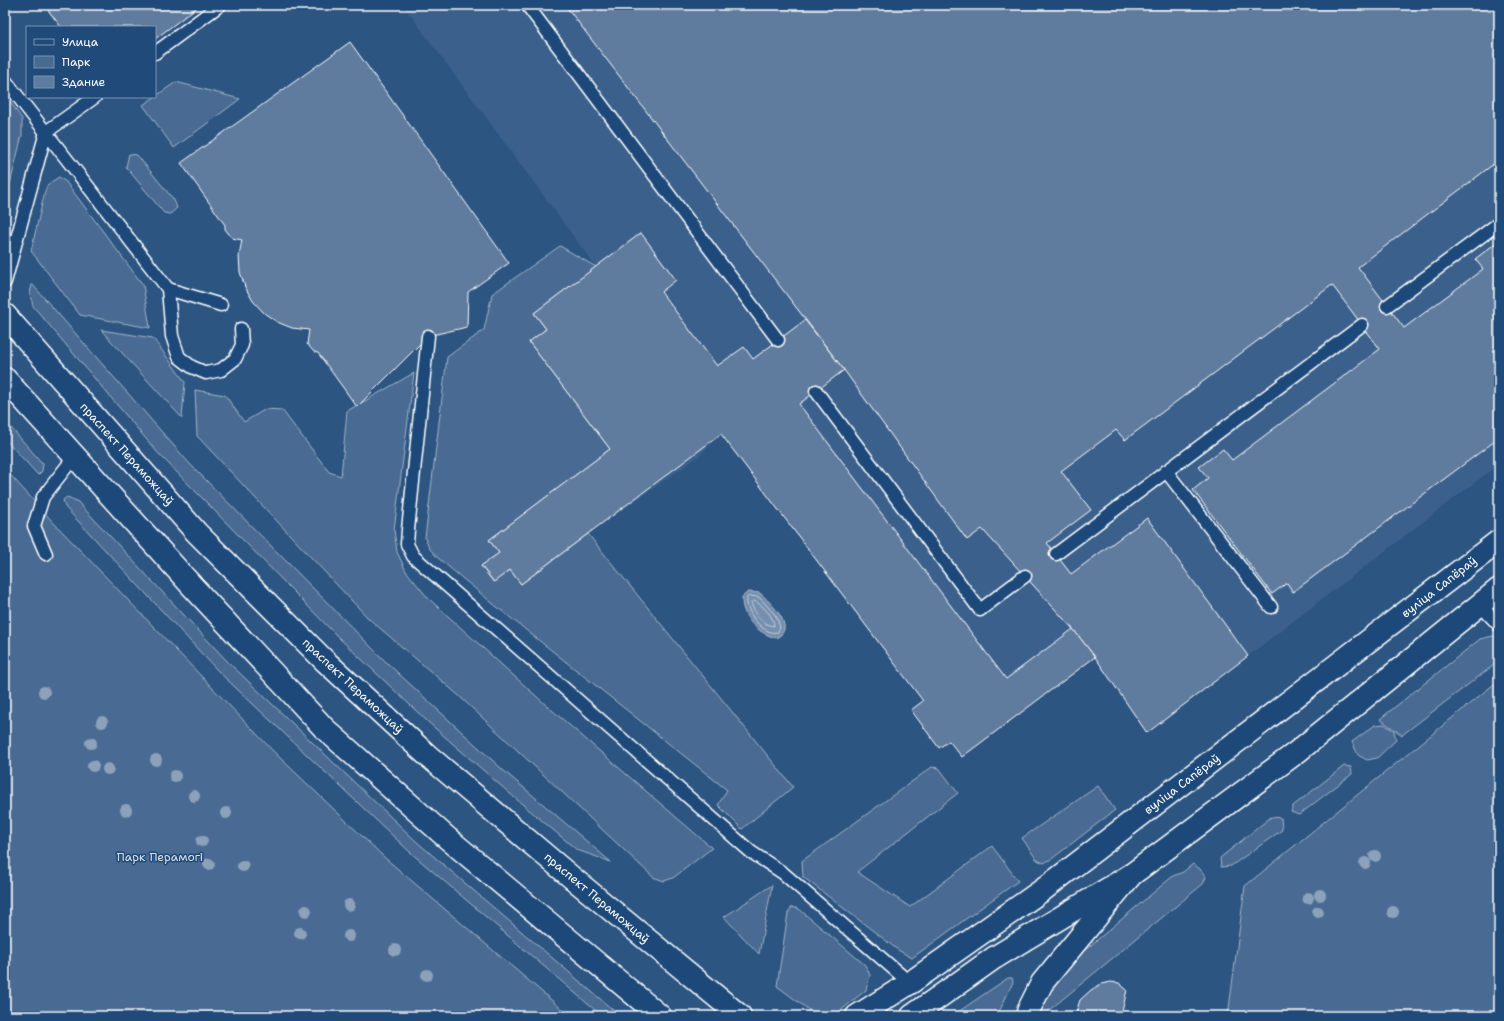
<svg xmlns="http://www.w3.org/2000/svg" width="1504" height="1021" viewBox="0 0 1504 1021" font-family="'Shantell Sans',sans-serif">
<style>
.built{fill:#3b618b}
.green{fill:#486b92;stroke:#a4b5c8}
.water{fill:#748fad;stroke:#acbcce}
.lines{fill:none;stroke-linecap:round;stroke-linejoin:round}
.shore{stroke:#c7d2de;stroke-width:1}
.building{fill:#5e7c9f;stroke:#fff}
.lane-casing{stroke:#fff;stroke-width:15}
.secondary-casing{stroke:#fff;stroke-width:25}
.primary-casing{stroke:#fff;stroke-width:25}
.lane{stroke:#1f4a7a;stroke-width:12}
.secondary{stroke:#1f4a7a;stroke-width:22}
.primary{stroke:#1f4a7a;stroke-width:22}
.tree{fill:#8ca2bb}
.labels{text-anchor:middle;stroke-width:3;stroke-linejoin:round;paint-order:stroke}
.street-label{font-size:12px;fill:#fff;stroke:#1f4a7a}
.park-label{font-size:12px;fill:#dae1e9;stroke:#1f4a7a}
</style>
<rect width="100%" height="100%" fill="#2c5582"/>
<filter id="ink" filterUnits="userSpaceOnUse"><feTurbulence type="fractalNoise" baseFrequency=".025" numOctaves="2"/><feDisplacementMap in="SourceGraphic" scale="8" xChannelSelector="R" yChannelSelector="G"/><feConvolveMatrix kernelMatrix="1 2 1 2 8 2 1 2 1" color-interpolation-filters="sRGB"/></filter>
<g filter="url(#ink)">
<!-- built -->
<polygon class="built" points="403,5 1499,5 1499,464 1147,733 1095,658 962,757 949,741 939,748 911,710 923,701 721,434 698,457 588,534 521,584 494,582 481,566 489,540 610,449 529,342 534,313 596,267"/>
<!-- green -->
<g class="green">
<polygon points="176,82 240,99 174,148 143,105"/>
<polygon points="5,94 22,119 22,135 5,205"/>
<polygon points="129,154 137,155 174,200 177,208 170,214 164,213 126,167"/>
<polygon points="59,177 66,182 143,285 150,328 80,315 31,251 45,191 48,184"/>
<polygon points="560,246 596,267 534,313 546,329 529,342 610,449 489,540 499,553 481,566 493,582 510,570 521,584 588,534 793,787 742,829 718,805 727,790 497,607 438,558 429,548 425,538 447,357 484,330 492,294"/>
<polygon points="32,284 189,463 385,661 504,771 611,862 577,850 515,798 428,722 338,637 158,453 33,306 30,294"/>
<polygon points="101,330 153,338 185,382 182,418"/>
<polygon points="414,373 394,530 397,552 406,571 428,598 546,705 712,848 673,878 664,881 653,877 457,694 368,618 197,436 195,390 225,395 244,422 266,409 282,410 329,472 341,476 347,411"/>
<polygon points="5,421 43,464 42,471 38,475 5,439"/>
<polygon points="5,469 52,521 276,754 385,858 570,1016 5,1016"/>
<polygon points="67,497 77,501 229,663 417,842 620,1016 602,1016 410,852 219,672 65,507 63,500"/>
<polygon points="1493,636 1499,637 1499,661 1402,735 1380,719 1480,639"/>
<polygon points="1499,680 1499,1016 1228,1016 1245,886"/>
<polygon points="1384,724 1394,731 1396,740 1377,758 1367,760 1358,755 1352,742 1375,725"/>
<polygon points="1344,766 1351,767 1352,774 1299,815 1291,812 1293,806"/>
<polygon points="932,767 939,768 958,793 857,872 910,907 992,846 1018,881 912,958 898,950 803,877 802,861"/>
<polygon points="1098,786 1115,810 1053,858 1044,863 1037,860 1022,838"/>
<polygon points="1271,817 1281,818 1282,830 1231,866 1221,867 1220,858"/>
<polygon points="1193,864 1200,869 1206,877 1203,884 1042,1016 1037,1016 1059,972 1173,876 1183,872"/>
<polygon points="772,885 759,954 724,917"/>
<polygon points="792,907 799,909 865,965 870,975 866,990 834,1016 805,1016 809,1010 777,986 788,913"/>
<polygon points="1008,978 1012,978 1013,982 1000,1010 991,1016 952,1016"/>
</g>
<!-- water -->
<path class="water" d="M748,592L760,593C770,602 798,628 776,638C757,633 741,617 742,597Z"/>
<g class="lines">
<!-- shore -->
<g class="shore">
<path d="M749,596L759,597L776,616L780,627L778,632C763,636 745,612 747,598Z"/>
<path d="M754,601C762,604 775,618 774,626C762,625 755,614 751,603Z"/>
</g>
</g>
<!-- building -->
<g class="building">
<polygon points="44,5 200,5 155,39 155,27 61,27"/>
<polygon points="565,5 1499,5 1499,160 1358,267 1404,328 1483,269 1475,259 1496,243 1499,247 1499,438 1293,592 1287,583 1272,594 1193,490 1208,478 1199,467 1223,449 1232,460 1380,349 1332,285 1125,440 1116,430 1061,471 1091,510 1047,543 1071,574 1147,518 1248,656 1147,733 1095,657 1073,629 982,529 967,540 844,370"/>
<polygon points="350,42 509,263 468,292 467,327 428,336 357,407 318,353 314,352 307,344 309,330 292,328 277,322 264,313 253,301 245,287 240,272 239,256 242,240 232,238 225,229 225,225 181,163"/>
<polygon points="641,233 676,280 661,292 717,366 744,347 753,359 805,320 844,370 799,404 1006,679 1073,629 1095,657 962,757 949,741 939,748 911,710 923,701 721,434 521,584 510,570 494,582 481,566 499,553 489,540 610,449 529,342 546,329 534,313"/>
<polygon points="1111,982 1119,983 1127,990 1121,1016 1075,1016 1080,1000 1091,990 1101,984"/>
</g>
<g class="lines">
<defs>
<g id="lane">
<polyline points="527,5 778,340"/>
<polyline points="155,53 220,5"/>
<polyline points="5,80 168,289 172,336 179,357 192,367 206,373 221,370 235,359 242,345 241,329"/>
<polyline points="5,282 46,132 95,97"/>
<polyline points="168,289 221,305"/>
<polyline points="1387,306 1499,223"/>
<polyline points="428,336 408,530 407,544 413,556 751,852 783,873 910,983"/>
<polyline points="816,391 980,610 1025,576"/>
<polyline points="1166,471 1271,607"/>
<polyline points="46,554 34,526 43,497 75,456"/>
<polyline points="1056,554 1362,325"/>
<polyline points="1479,604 1499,625"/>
</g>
<g id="secondary">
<polyline points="857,1016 910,983 1044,889 1499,541"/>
<polyline points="912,1016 994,958 1131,875 1297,752 1499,589"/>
</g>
<g id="primary">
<polyline points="5,315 197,533 324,660 427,755 570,876 740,1016"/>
<polyline points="5,379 193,587 325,729 446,837 660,1016"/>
<polyline points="1027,1016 1029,1009 1042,983 1131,875"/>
</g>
</defs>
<!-- lane casing -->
<use href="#lane" class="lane-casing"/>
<!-- secondary casing -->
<use href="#secondary" class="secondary-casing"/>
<!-- primary casing -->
<use href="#primary" class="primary-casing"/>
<!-- lane -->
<use href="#lane" class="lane"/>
<!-- secondary -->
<use href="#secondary" class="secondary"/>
<!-- primary -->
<use href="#primary" class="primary"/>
</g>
<!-- trees -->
<g class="tree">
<circle cx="44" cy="692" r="6"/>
<circle cx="102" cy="722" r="6"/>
<circle cx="91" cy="743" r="6"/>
<circle cx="156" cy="760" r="6"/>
<circle cx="93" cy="766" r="6"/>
<circle cx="108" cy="769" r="6"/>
<circle cx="175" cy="776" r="6"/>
<circle cx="194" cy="796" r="6"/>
<circle cx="126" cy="810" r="6"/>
<circle cx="226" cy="813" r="6"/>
<circle cx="202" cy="841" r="6"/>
<circle cx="1375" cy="856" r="6"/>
<circle cx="1365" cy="863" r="6"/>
<circle cx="209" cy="864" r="6"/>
<circle cx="243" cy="866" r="6"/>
<circle cx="1320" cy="895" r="6"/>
<circle cx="1308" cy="898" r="6"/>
<circle cx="349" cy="905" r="6"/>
<circle cx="306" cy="911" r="6"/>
<circle cx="1318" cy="912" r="6"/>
<circle cx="1393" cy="912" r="6"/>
<circle cx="300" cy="933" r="6"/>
<circle cx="349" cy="936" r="6"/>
<circle cx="395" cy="950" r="6"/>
<circle cx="427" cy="975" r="6"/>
</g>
</g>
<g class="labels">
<!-- street labels -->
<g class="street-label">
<text transform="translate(127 454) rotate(48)" y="4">праспект Пераможцаў</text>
<text transform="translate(1439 587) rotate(-38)" y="4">вуліца Сапёраў</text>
<text transform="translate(353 686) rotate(43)" y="4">праспект Пераможцаў</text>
<text transform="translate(1182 784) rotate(-37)" y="4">вуліца Сапёраў</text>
<text transform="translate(597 898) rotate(40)" y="4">праспект Пераможцаў</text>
</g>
<!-- park labels -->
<g class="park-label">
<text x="160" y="861">Парк Перамогі</text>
</g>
</g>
<!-- margin -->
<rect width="1504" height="1021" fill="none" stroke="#1f4a7a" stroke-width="20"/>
<rect x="10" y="10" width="1484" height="1001" fill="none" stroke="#fff" stroke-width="1.5" filter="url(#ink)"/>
<!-- legend -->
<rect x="26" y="26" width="130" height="72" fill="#1f4a7a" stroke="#7992af"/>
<rect x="34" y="39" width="20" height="6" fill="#1f4a7a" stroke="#7992af"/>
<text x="62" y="46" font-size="12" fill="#ffffff">Улица</text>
<rect x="34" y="56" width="20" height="12" fill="#486b92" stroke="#7992af"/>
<text x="62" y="66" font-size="12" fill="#ffffff">Парк</text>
<rect x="34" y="76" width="20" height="12" fill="#5e7c9f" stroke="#7992af"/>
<text x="62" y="86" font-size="12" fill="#ffffff">Здание</text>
</svg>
